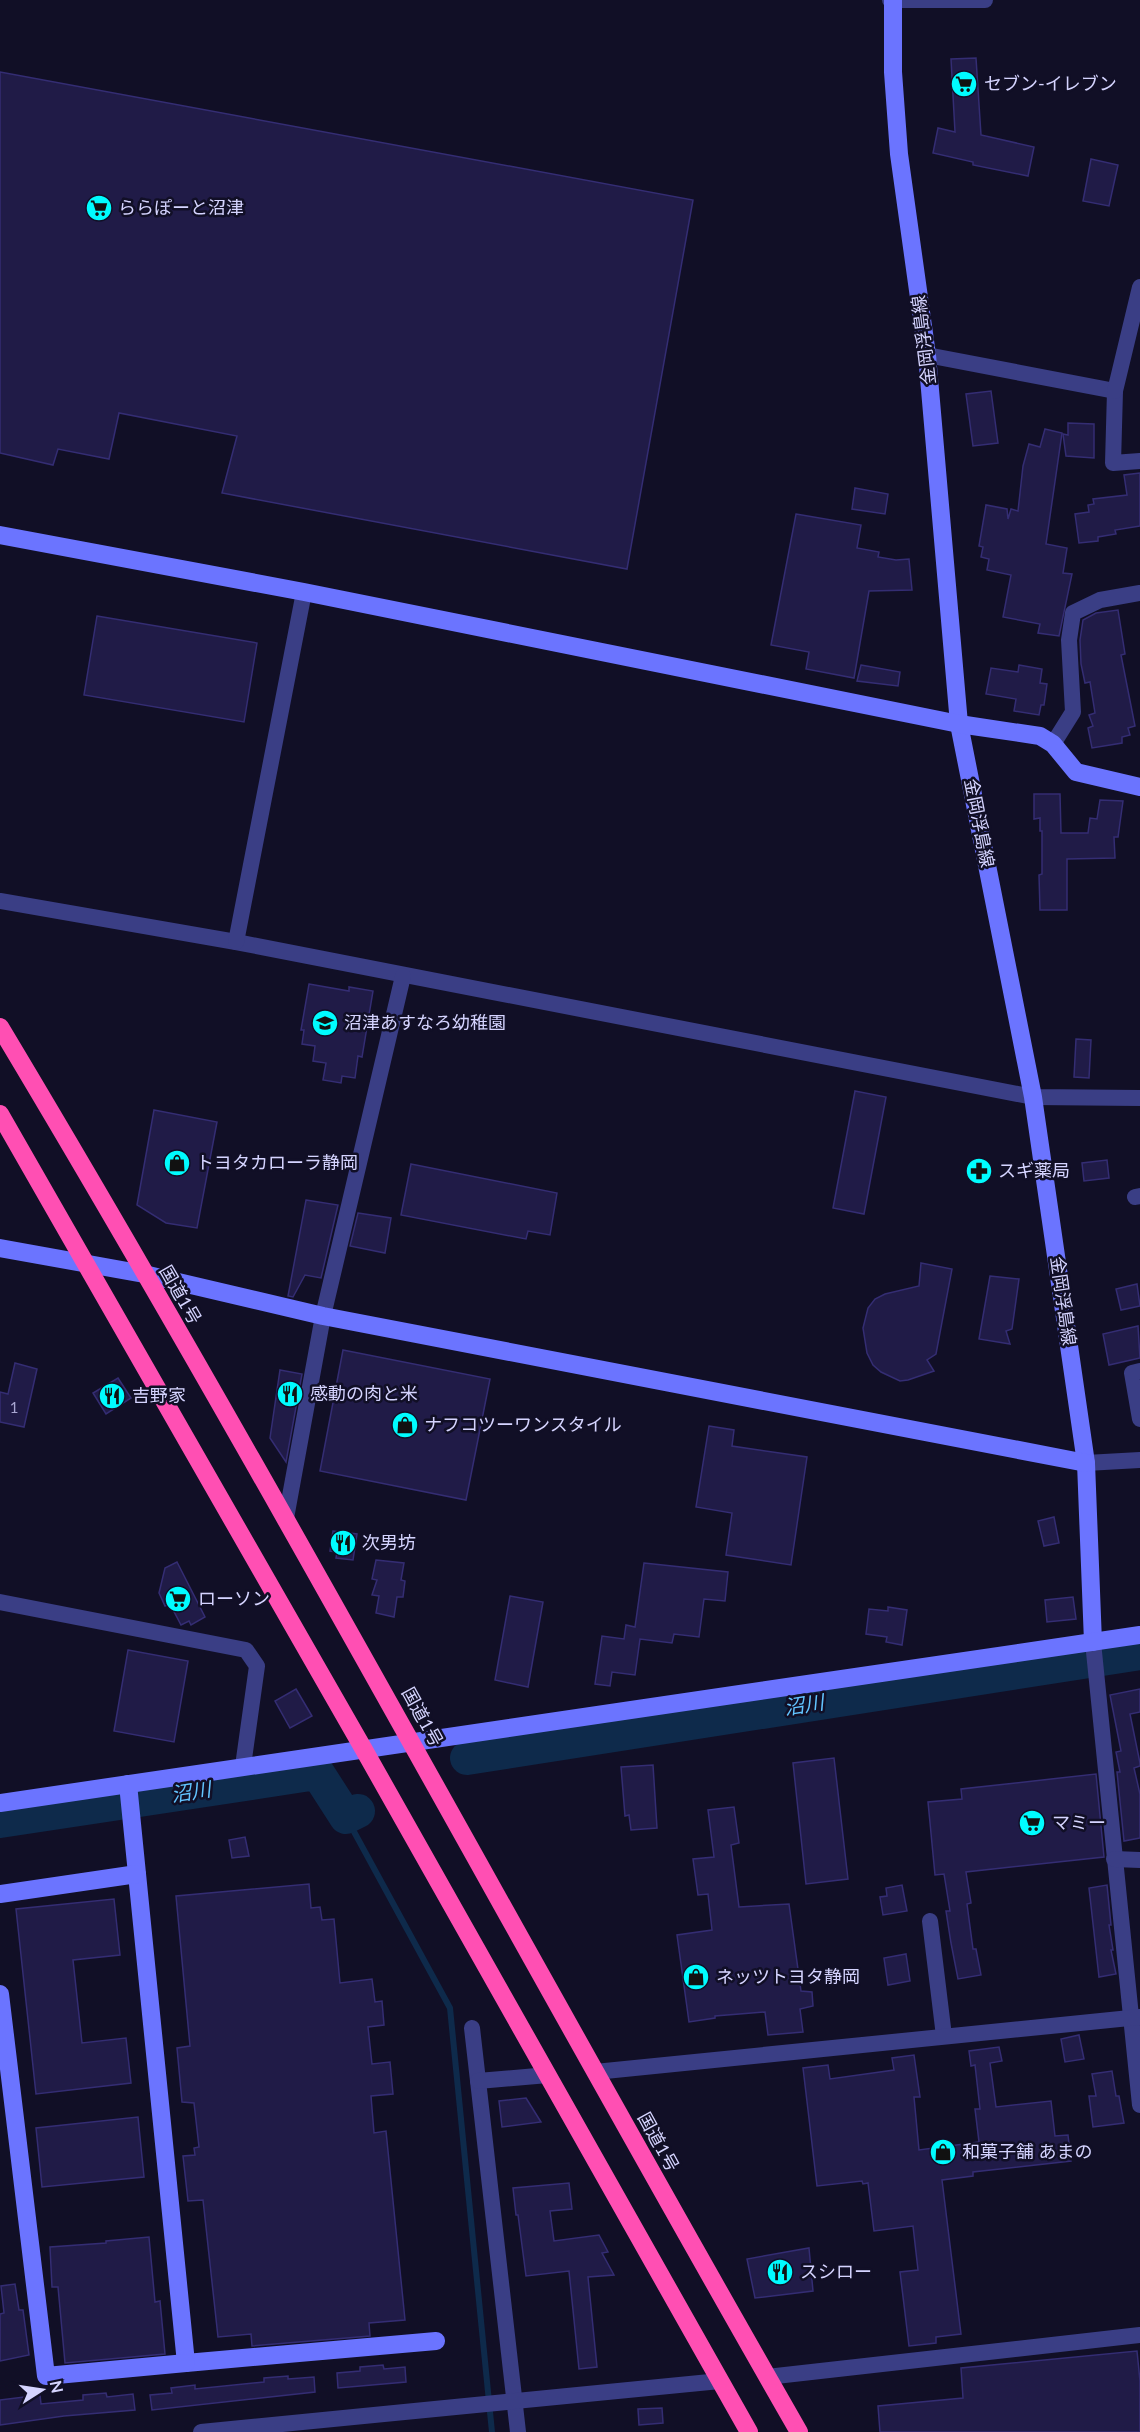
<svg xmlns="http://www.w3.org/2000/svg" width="1140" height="2432" viewBox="0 0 1140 2432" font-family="Lato,'Noto Sans JP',sans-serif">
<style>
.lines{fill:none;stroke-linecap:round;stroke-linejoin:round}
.stream{stroke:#0e2a4b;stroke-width:6}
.river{stroke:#0e2a4b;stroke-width:34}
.building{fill:#201b47;stroke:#342d73;stroke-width:1.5}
.street{stroke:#3a3e85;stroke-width:16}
.secondary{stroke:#6b74ff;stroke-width:18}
.highway{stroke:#ff4fb3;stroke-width:18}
.labels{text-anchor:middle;stroke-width:5;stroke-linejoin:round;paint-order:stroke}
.number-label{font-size:15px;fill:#a8a6d1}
.poi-label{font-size:18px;fill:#d5d4ff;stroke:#110f26;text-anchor:start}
.street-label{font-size:18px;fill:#d5d4ff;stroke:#110f26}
.water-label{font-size:20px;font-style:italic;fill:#62c4ff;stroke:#110f26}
</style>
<rect width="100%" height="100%" fill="#110f26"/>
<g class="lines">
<!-- stream -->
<polyline class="stream" points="346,1817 450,2008 492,2432"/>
<!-- river -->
<g class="river">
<polyline points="467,1758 1140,1653"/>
<polyline points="0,1821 310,1774 319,1775 346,1817 358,1811"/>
</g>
</g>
<!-- building -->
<g class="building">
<polygon points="976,58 981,135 1034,147 1028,176 973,165 973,162 933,153 938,128 955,132 951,59"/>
<polygon points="0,72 693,200 627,569 222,493 237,436 119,413 109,459 58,449 53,465 0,453"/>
<polygon points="1091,159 1118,165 1109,206 1083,201"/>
<polygon points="991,391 998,443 973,446 966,394"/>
<polygon points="1068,423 1094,424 1094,458 1066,456 1063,434 1068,435"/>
<polygon points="1045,429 1062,433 1046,544 1067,548 1063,573 1072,574 1059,636 1038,633 1040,624 1003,617 1011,575 987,570 989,559 981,557 983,547 979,546 986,505 1007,509 1008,519 1011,509 1018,511 1023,466 1029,444 1040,447"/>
<polygon points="1140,473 1140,526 1115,530 1116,534 1098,537 1098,541 1079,543 1075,514 1089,512 1088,505 1094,504 1093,499 1127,495 1124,475"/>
<polygon points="855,488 888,494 885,514 852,509"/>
<polygon points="796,514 861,525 857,548 879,552 878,557 896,560 909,559 912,590 869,591 854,678 806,669 809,652 771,645"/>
<polygon points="1118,610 1125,654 1121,655 1135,726 1128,728 1130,735 1122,737 1122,743 1092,748 1088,728 1093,726 1089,715 1095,713 1090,682 1085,683 1081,664 1080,640 1083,620 1096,613"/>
<polygon points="97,616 257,643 244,722 84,695"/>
<polygon points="861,665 900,672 898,686 857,681"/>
<polygon points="1019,665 1042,669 1040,683 1047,684 1044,705 1041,705 1039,715 1014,711 1016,699 986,694 991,668 1018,672"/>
<polygon points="1034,794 1060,794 1061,833 1088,833 1090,818 1097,819 1100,800 1123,801 1118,837 1114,837 1115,858 1067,859 1067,910 1040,910 1039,875 1042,874 1042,831 1040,831 1040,818 1034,819"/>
<polygon points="309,984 349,991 349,987 373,991 362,1057 358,1056 355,1078 342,1076 341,1083 323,1080 326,1063 313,1061 315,1046 302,1044 304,1030 301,1030"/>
<polygon points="1076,1039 1091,1040 1089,1078 1074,1077"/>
<polygon points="855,1091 886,1097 864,1214 833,1208"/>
<polygon points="154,1110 217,1122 197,1228 166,1223 137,1205"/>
<polygon points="1107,1160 1109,1178 1084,1181 1082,1163"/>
<polygon points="411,1164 557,1193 550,1235 528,1231 526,1239 401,1215"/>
<polygon points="306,1200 338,1205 321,1278 305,1275 293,1297 288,1296"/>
<polygon points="358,1213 391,1218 385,1253 350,1246"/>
<polygon points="921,1263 952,1269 936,1354 927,1360 934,1371 908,1380 900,1381 881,1372 873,1365 867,1353 863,1328 868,1308 875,1299 885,1294 919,1286"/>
<polygon points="990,1276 1019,1279 1012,1329 1006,1331 1010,1344 979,1339"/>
<polygon points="1137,1284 1140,1306 1121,1310 1116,1289"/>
<polygon points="1138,1326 1140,1358 1109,1365 1103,1334"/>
<polygon points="343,1350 490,1379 466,1500 320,1471"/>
<polygon points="15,1363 37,1369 24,1427 0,1422 0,1392 8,1394"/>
<polygon points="280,1370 302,1374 286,1462 270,1438"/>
<polygon points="118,1378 131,1398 106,1414 93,1393"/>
<polygon points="709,1426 734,1430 732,1446 807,1457 791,1565 726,1555 732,1513 696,1507"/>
<polygon points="1054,1517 1059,1543 1044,1546 1038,1521"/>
<polygon points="333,1531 357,1534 353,1560 336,1558 337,1552 330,1551"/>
<polygon points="376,1560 404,1563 401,1580 405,1581 403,1597 397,1597 394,1617 376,1613 379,1596 372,1595 377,1580 372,1579"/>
<polygon points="177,1562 205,1617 191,1625 189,1621 181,1625 170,1604 165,1606 159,1593 165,1568"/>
<polygon points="644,1563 728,1572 725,1601 704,1599 699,1637 674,1634 672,1643 640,1639 635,1675 612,1672 610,1686 595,1684 602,1636 624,1639 626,1625 635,1627"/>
<polygon points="510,1596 543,1602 528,1687 495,1680"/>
<polygon points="1073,1597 1076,1619 1047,1622 1045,1600"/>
<polygon points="888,1607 907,1610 902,1645 886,1642 887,1637 866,1634 869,1609 888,1611"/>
<polygon points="128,1650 188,1661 174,1742 114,1731"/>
<polygon points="296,1689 312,1716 290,1728 275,1701"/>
<polygon points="1140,1689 1140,1712 1130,1714 1140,1763 1140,1766 1134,1768 1140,1794 1140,1838 1124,1841 1117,1772 1120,1772 1116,1752 1121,1751 1110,1695"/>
<polygon points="834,1758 848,1879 806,1884 793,1763"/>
<polygon points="653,1765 657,1828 631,1830 629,1815 625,1816 621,1767"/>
<polygon points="1096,1774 1104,1857 966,1872 971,1903 967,1904 973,1949 976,1949 981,1975 958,1979 951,1943 946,1911 950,1911 944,1874 935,1875 928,1802 962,1799 961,1789"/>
<polygon points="734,1807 739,1843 731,1845 739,1907 789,1904 801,1991 812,1992 813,2006 800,2009 803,2032 768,2035 765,2012 715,2016 715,2018 689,2022 677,1935 712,1930 708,1894 698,1895 693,1859 714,1857 708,1810"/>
<polygon points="245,1837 249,1856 232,1858 229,1840"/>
<polygon points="309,1884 311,1908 320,1907 322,1920 334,1919 340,1983 372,1979 375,2002 382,2001 384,2025 368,2027 372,2064 390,2062 393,2094 371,2096 374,2133 386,2131 405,2320 369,2323 370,2336 252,2346 251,2334 218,2337 203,2200 188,2201 183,2156 195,2155 194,2148 199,2147 194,2103 182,2102 177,2048 190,2046 176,1896"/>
<polygon points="902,1885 907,1911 883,1915 880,1897 887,1896 886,1888"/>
<polygon points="1107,1885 1111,1925 1109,1925 1113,1950 1111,1950 1116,1974 1099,1977 1089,1888"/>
<polygon points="114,1899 120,1955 73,1960 82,2043 126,2038 131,2083 36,2094 16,1909"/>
<polygon points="906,1954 910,1981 888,1985 884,1958"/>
<polygon points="1079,2035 1084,2059 1065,2062 1061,2039"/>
<polygon points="999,2047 1002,2061 990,2063 996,2107 1051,2101 1055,2136 1068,2135 1071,2161 973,2172 973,2176 942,2180 961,2334 936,2337 936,2343 909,2346 900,2272 918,2270 913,2226 874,2231 868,2183 863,2184 862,2181 817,2186 803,2068 828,2065 830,2079 894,2070 892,2058 914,2055 920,2097 914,2097 919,2150 979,2142 975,2109 980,2109 975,2065 971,2066 969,2051"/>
<polygon points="1112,2071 1116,2096 1119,2096 1124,2123 1093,2127 1089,2096 1096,2096 1092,2074"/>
<polygon points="526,2098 541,2122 502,2127 499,2101"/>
<polygon points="138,2117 144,2177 42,2187 36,2128"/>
<polygon points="569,2183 572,2209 550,2211 554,2241 599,2235 608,2252 602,2253 614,2275 588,2277 597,2367 579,2369 569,2271 526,2276 518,2215 516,2215 513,2188"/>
<polygon points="149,2237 155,2302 160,2301 165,2354 65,2363 58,2287 52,2287 50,2247 106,2243 106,2241"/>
<polygon points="809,2248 813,2291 755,2298 747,2259"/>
<polygon points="15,2284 19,2310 23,2310 29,2355 0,2361 0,2314 4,2313 1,2286"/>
<polygon points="1137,2351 1140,2381 1140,2432 880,2432 878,2406 963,2398 961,2368"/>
<polygon points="383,2365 384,2369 405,2367 406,2382 338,2388 337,2373 360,2371 360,2367"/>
<polygon points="288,2376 288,2379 314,2377 315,2392 152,2410 150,2395 172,2393 171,2388 195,2385 195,2389 264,2382 264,2378"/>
<polygon points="106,2393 107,2397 133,2394 135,2410 64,2416 0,2425 0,2400 40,2395 41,2404 83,2400 83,2395"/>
<polygon points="662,2408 663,2423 639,2425 638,2409"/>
</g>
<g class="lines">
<!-- street -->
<g class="street">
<polyline points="890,0 985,0"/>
<polyline points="927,355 1115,391 1113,463 1140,461"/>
<polyline points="1115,391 1140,287"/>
<polyline points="1053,744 1073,712 1069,640 1073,613 1100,600 1140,593"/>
<polyline points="0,901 236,942 1033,1097 1140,1098"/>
<polyline points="236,942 304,592"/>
<polyline points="1135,1197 1140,1196"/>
<polyline points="1140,1371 1132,1373 1140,1419"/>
<polyline points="1086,1463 1140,1460"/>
<polyline points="286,1518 323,1316 403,976"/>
<polyline points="0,1602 246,1650 257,1666 243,1766"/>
<polyline points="1093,1642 1140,2105"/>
<polyline points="1114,1859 1140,1860"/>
<polyline points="930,1921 944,2036"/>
<polyline points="472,2028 518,2432"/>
<polyline points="595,2072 1140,2017"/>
<polyline points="478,2081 548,2075"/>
<polyline points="767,2377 1140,2335"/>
<polyline points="201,2432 720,2381"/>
</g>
<!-- secondary -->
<g class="secondary">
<polyline points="893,0 893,72 899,154 927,355 959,724 1033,1097 1086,1463 1093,1642"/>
<polyline points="0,535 304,592 959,724 1040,736 1053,744 1076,772 1140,787"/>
<polyline points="0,1248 144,1274 323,1316 1086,1463"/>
<polyline points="128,1784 186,2363 436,2341"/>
<polyline points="0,1803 1140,1635"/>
<polyline points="0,1894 137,1874"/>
<polyline points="0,1994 46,2376 186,2363"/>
</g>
<!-- highway -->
<g class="highway">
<path d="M0,1027C277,1489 531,1965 799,2432"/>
<polyline points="0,1114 363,1748 749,2432"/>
</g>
</g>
<!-- icons -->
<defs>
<symbol id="supermarket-disc" viewBox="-11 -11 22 22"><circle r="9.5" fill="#00fcff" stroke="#110f26"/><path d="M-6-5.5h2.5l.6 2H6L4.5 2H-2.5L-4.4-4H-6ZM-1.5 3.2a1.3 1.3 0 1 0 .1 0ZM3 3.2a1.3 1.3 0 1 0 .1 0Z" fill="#111"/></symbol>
<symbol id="school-disc" viewBox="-11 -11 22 22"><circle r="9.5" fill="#00fcff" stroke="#110f26"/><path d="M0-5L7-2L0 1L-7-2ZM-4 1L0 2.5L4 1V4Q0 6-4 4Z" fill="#111"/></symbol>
<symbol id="shop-disc" viewBox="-11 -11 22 22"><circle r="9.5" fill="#00fcff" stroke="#110f26"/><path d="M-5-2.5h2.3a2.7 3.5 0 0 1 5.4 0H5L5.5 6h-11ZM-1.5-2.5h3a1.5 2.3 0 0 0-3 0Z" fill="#111"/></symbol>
<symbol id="pharmacy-disc" viewBox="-11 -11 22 22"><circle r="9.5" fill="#00fcff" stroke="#110f26"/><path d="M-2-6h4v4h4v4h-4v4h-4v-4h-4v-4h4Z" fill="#111"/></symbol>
<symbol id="restaurant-disc" viewBox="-11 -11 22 22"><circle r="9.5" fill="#00fcff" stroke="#110f26"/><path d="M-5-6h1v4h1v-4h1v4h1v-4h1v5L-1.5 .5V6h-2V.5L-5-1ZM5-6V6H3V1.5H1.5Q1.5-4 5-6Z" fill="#111"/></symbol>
</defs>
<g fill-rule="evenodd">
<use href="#supermarket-disc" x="949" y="69" width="30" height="30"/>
<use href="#supermarket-disc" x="84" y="193" width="30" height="30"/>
<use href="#school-disc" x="310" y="1008" width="30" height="30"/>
<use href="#shop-disc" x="162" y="1148" width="30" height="30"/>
<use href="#pharmacy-disc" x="964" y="1156" width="30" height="30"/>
<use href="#restaurant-disc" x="275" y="1379" width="30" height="30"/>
<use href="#restaurant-disc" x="97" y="1381" width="30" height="30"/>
<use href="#shop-disc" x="390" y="1410" width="30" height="30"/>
<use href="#restaurant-disc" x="328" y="1528" width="30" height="30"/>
<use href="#supermarket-disc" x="163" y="1584" width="30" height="30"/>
<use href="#supermarket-disc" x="1017" y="1808" width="30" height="30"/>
<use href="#shop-disc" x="681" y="1962" width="30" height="30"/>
<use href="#shop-disc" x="928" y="2137" width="30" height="30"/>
<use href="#restaurant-disc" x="765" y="2257" width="30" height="30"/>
</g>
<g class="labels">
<!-- number labels -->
<g class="number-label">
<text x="14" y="1413">1</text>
</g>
<!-- poi labels -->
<g class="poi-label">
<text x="984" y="90">セブン-イレブン</text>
<text x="118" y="214">ららぽーと沼津</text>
<text x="344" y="1029">沼津あすなろ幼稚園</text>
<text x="196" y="1169">トヨタカローラ静岡</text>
<text x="998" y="1177">スギ薬局</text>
<text x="310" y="1400">感動の肉と米</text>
<text x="132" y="1402">吉野家</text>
<text x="424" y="1431">ナフコツーワンスタイル</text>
<text x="362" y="1549">次男坊</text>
<text x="198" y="1605">ローソン</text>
<text x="1052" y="1829">マミー</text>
<text x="716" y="1983">ネッツトヨタ静岡</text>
<text x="962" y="2158">和菓子舗 あまの</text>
<text x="800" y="2278">スシロー</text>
</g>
<!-- street labels -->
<g class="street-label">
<text transform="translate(924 340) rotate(-97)" y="6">金岡浮島線</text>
<text transform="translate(979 823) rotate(79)" y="6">金岡浮島線</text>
<text transform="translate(180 1295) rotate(60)" y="6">国道1号</text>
<text transform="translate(1063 1301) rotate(82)" y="6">金岡浮島線</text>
<text transform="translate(422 1717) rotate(61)" y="6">国道1号</text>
<text transform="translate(658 2142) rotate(61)" y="6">国道1号</text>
</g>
<!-- water labels -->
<g class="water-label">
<text transform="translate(804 1705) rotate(-9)" y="7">沼川</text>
<text transform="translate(191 1792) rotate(-9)" y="7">沼川</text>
</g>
</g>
<!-- north arrow -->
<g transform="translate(42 2390) rotate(78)" stroke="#110f26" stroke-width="4.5" paint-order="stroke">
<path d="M0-4.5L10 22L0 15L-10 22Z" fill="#d5d4ff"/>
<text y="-9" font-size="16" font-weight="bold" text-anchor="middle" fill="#d5d4ff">N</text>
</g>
</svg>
